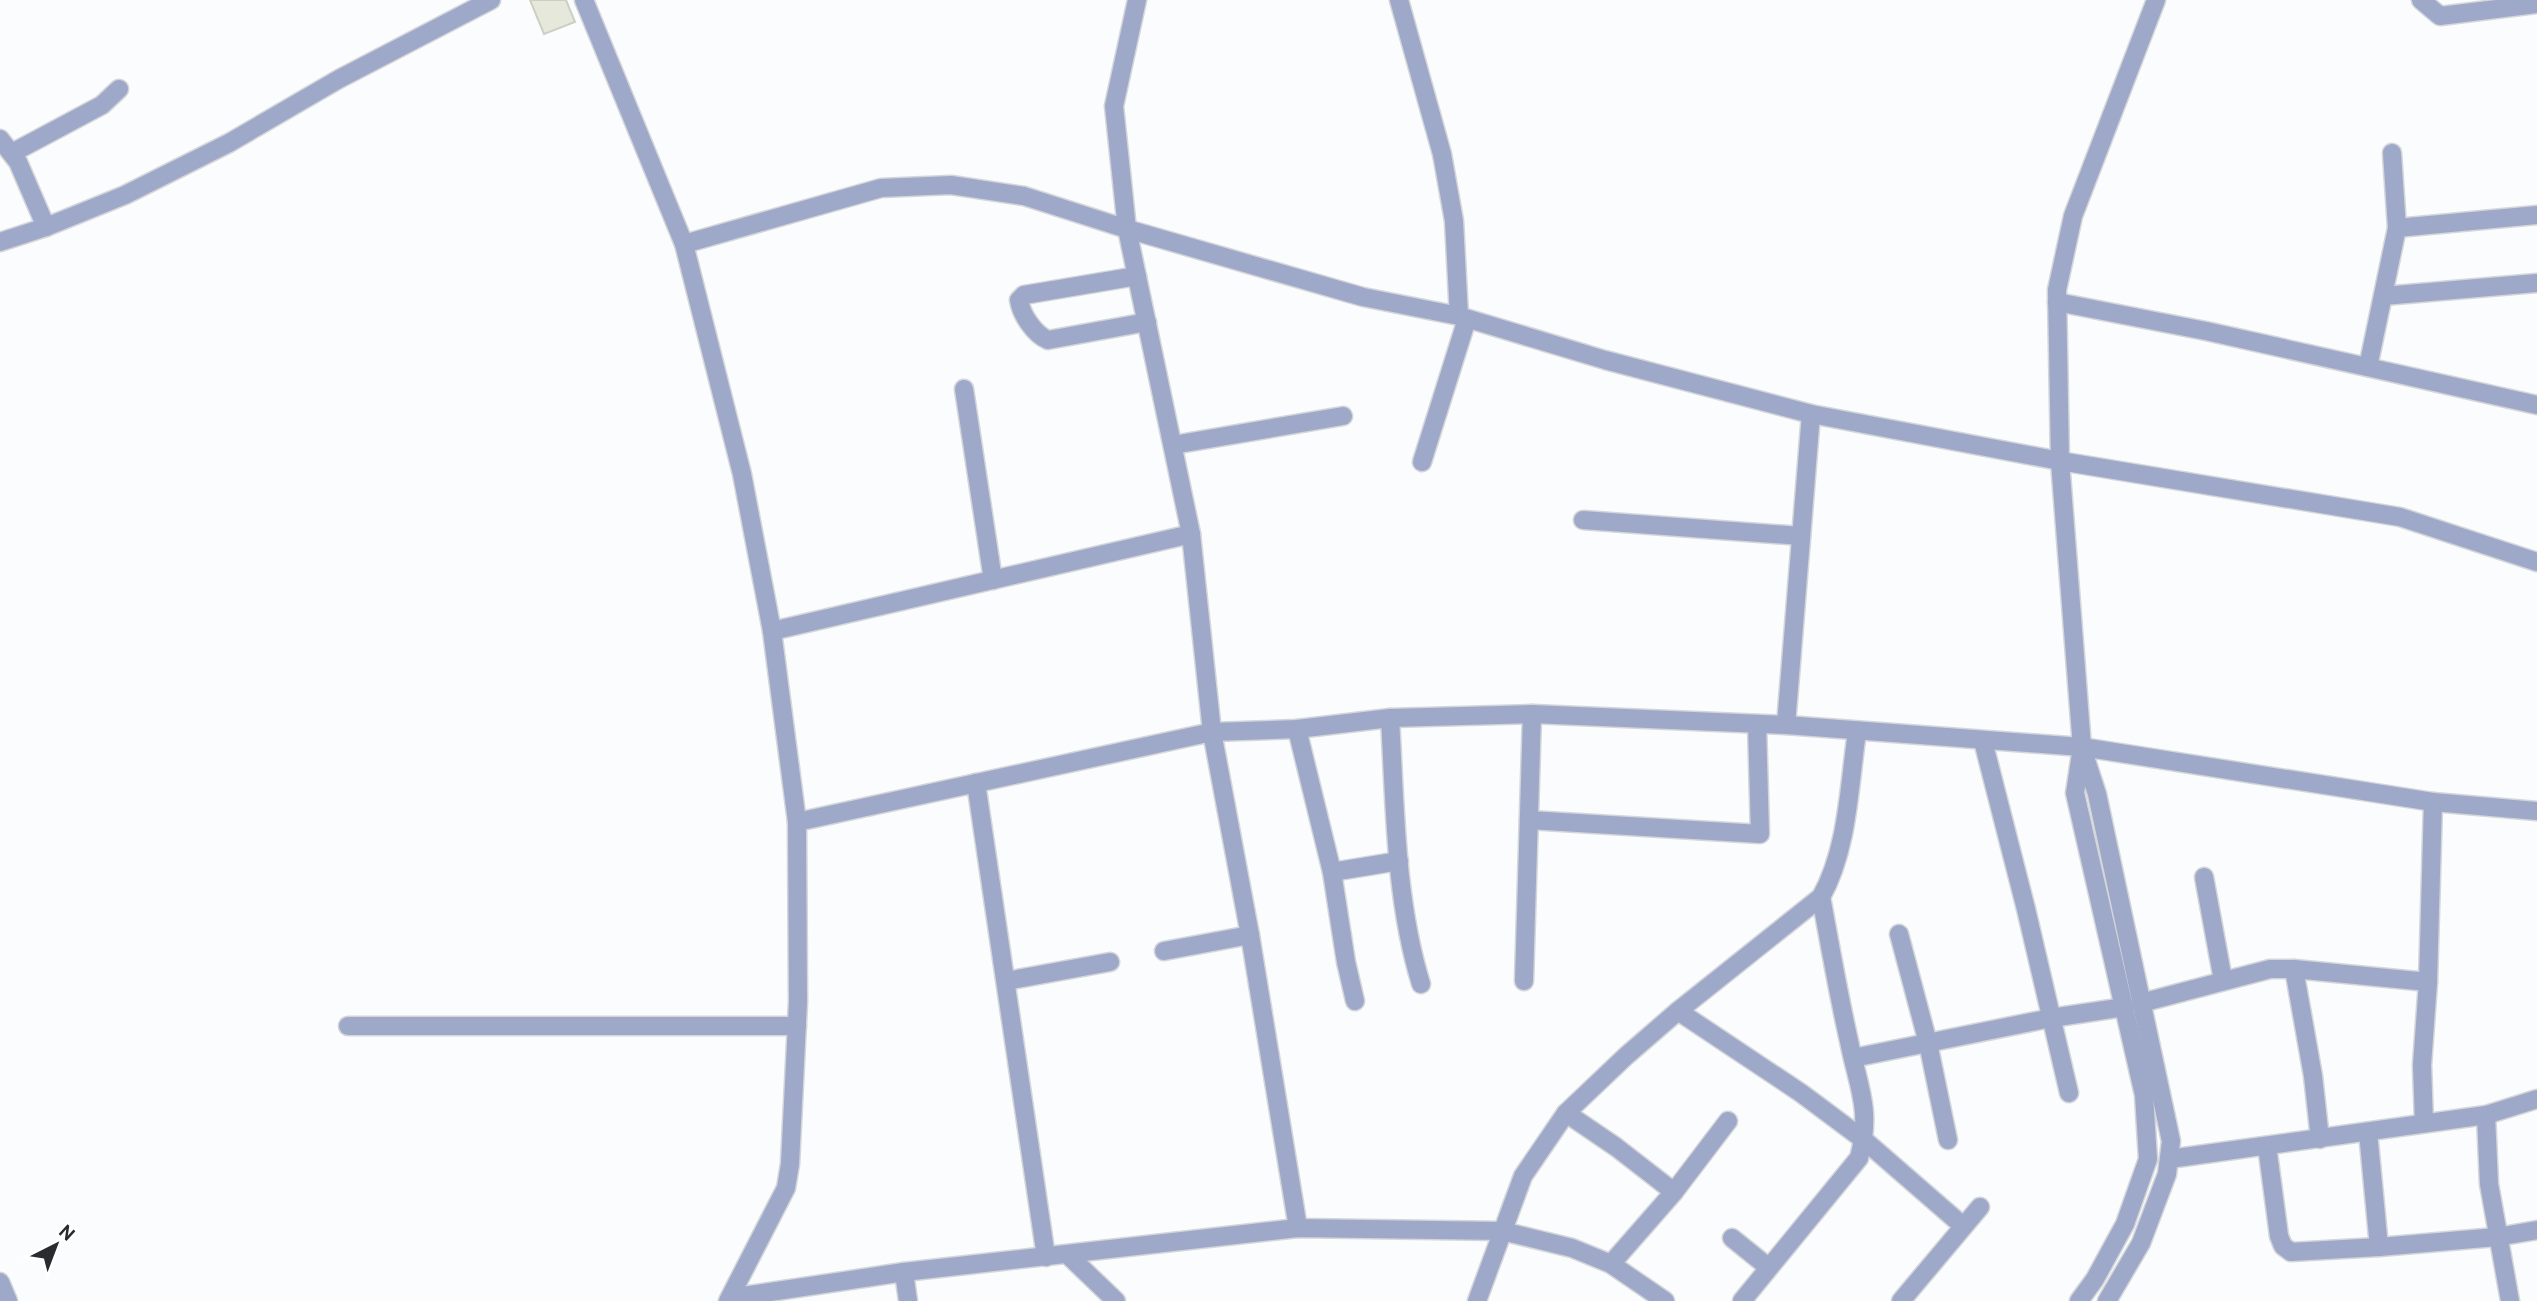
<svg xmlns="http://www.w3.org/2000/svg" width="2537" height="1301" viewBox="0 0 2537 1301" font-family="Overpass,sans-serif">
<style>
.building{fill:#e5e8db;stroke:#cdcfc3;stroke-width:2}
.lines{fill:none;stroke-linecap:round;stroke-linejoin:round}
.minor-casing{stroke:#d5d6d9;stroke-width:21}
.minor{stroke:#9ea9ca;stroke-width:18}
</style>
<rect width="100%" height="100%" fill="#fbfcfe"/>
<!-- building -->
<polygon class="building" points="530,0 566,0 575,22 544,34"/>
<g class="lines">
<defs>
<g id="minor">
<polyline points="584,0 684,244 742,474 772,631 797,822 798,1002 790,1164 786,1188 728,1301"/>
<polyline points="1137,0 1114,106 1127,229 1191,534 1212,732 1250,935 1298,1228"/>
<polyline points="1399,0 1442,154 1454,221 1459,316"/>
<polyline points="2421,0 2440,16 2537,4"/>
<polyline points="0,139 18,162 46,227"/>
<polyline points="12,153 102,105 119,89"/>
<polyline points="2397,228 2537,215"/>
<polyline points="0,242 46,227 125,195 229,143 339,79 491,0"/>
<polyline points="684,244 881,188 951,185 1024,196 1127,229 1363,297 1459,316 1605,360 1811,414 2060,461 2400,517 2537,562"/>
<path d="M1137,276L1024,295L1019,300C1021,314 1034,334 1048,340L1147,322"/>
<polyline points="2383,296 2537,283"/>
<polyline points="2057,302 2206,331 2537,405"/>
<polyline points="2368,367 2397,228 2392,153"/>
<polyline points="964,389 993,580"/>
<polyline points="1173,445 1343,416"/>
<polyline points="1422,462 1467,319"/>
<polyline points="1583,520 1801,536"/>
<polyline points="772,631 1191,534"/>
<path d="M1390,718C1395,805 1395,900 1421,984"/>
<polyline points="1786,725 1811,414"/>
<polyline points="1297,729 1332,872 1346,962 1355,1001"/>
<polyline points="1983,741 2026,909 2069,1093"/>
<polyline points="2083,751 2097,794 2171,1141 2167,1174 2141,1243 2107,1301"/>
<polyline points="976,783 1046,1257"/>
<polyline points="1529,820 1760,834 1757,724"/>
<polyline points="797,822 1212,732 1297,729 1390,718 1532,714 1786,725 2082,747 2433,802 2537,811"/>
<polyline points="1332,872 1399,861"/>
<polyline points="2204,877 2223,980"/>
<polyline points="1899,934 1928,1043 1948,1140"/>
<polyline points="1164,951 1250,935"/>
<polyline points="2294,969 2313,1076 2320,1139"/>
<polyline points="1006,981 1110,962"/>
<polyline points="1524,981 1532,714"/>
<polyline points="2141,1003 2270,969 2294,969 2428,982"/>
<polyline points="1678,1011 1801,1093 1864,1140 1963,1226"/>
<polyline points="348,1026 797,1026"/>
<polyline points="1853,1058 2051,1018 2125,1007"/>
<polyline points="1566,1113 1616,1147 1674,1192"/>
<polyline points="2486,1115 2489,1184 2510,1301"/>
<polyline points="2424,1123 2422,1065 2428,982 2433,802"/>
<polyline points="2368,1132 2379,1247 2497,1237 2537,1230"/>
<polyline points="2267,1146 2279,1236 2283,1246 2291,1252 2379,1247"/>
<polyline points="2169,1159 2486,1115 2537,1099"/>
<polyline points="1732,1238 1768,1267"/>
<polyline points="1068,1255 1116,1301"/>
<polyline points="1611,1264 1674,1192 1728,1121"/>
<polyline points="904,1272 908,1301"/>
<polyline points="0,1282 8,1301"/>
<polyline points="730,1298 904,1272 1298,1228 1502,1231 1572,1248 1611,1264 1665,1301"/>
<path d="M1477,1301L1523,1176L1566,1113L1626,1056L1678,1011L1821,897C1848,849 1849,786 1857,732"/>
<path d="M1742,1301L1859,1158C1872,1109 1858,1087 1849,1041C1838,993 1830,945 1821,897"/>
<polyline points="1901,1301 1980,1207"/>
<polyline points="2079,1301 2095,1279 2125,1224 2148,1159 2144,1095 2075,793 2082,747 2060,461 2057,290 2073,216 2156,0"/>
</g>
</defs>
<!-- minor casing -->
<use href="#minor" class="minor-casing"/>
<!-- minor -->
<use href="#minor" class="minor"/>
</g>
<!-- north arrow -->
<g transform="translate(56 1245) rotate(42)" stroke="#ffffff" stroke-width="5" paint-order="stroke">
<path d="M0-5L12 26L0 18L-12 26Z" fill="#292b2f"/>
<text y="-10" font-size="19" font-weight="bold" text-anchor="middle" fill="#292b2f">N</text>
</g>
</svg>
